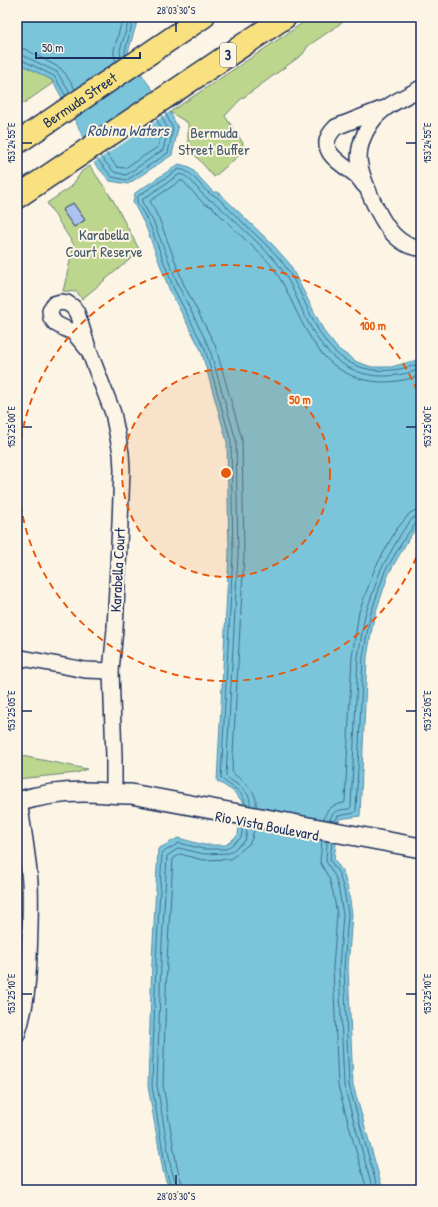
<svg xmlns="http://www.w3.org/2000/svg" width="438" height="1207" viewBox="0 0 438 1207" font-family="'Patrick Hand',sans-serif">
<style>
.green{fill:#bcd68d;stroke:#6c8276}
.water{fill:#7ac5da;stroke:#5489a8}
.pier{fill:#fcf5e5}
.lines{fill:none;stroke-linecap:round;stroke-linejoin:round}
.shore{stroke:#416b90;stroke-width:1}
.building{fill:#aec2f1;stroke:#1b2f5e}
.minor-casing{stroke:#1b2f5e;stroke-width:18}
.tertiary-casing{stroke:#1b2f5e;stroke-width:22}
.primary-casing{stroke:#1b2f5e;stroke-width:25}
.minor{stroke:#fcf5e5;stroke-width:15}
.tertiary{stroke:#fcf5e5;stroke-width:19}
.primary{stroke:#fae180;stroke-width:22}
.ticks{fill:none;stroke:#1b2f5e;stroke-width:1.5}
.ring{fill:none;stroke:#e8590c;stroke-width:2;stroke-dasharray:7 5}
.labels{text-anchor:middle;stroke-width:4;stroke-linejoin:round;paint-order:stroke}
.shield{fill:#fcf5e5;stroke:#5e6a86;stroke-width:1}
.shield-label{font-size:14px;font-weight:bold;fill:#1b2f5e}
.street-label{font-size:15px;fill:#1b2f5e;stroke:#fcf5e5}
.park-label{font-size:15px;fill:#43596a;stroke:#fcf5e5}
.water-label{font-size:16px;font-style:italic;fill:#33547d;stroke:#fcf5e5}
.centre{fill:#e8590c;stroke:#fcf5e5;stroke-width:2}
.ring-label{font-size:12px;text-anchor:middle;font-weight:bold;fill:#e8590c;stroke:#fcf5e5;stroke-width:4;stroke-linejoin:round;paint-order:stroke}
.neatline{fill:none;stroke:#1b2f5e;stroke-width:1.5}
.ticks-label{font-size:10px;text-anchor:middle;fill:#1b2f5e}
</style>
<rect width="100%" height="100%" fill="#fcf5e5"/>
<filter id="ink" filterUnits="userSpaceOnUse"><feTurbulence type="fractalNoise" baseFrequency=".025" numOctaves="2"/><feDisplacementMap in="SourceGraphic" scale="8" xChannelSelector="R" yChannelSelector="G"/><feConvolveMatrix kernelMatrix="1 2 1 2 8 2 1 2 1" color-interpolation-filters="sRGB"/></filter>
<g filter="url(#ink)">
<!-- green -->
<g class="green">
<polygon points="310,17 350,17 308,46 303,54 240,100 225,116 243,143 242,153 214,177 188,147 188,123 170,112 294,29"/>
<polygon points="17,62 52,80 53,83 17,108"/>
<polygon points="90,166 113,200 140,251 82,299 77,292 63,291 74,245 47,203 71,187 82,171"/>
<polygon points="17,755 87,769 77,773 17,779"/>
</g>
<!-- water -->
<g class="water">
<polygon points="17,17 145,17 137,22 128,52 146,81 170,112 178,128 172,155 128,184 110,181 94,163 78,126 52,80 17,62"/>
<polygon points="179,164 190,167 213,192 218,192 273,245 289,263 325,333 338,349 357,362 372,367 391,367 421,359 421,522 409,538 389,573 374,617 367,657 360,816 339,819 334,859 343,872 348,889 352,914 348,968 353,1085 383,1190 169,1190 163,1171 148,1086 152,961 158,849 178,838 204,845 226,845 238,835 242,801 233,791 217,781 229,554 227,442 201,350 170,291 146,227 133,202 135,193"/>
</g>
<!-- pier -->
<polygon class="pier" points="157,92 171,111 92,164 83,142"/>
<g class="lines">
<!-- shore -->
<g class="shore">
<polyline points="17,48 25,49 60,68 64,72 75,89"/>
<polyline points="17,54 22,55 57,72 70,93"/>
<polyline points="125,55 125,51 133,21 137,17"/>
<polyline points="121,58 120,50 130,17"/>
<polyline points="17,59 20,59 54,76 66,96"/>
<polyline points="116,61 114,55 114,50 123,17"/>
<polyline points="105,152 117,167 125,168 158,147 162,130 156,118"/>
<polyline points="100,156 114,172 126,175 163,150 168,130 161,115"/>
<polyline points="96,158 112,177 127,180 168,153 173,129 165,112"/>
<path d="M245,805C246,791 228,786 221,778L233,554L231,441L205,349L174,289L150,225L137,202L138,196L179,169C196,171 201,193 217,197C230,210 244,224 258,237C267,246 278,255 285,266C299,286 308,312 320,333C343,372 381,378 421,363"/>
<path d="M250,805C252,790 235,785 226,776L238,555L236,440L209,347L179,287L154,223L142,202L143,199L180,174C193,176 200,198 214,202C228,214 241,227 254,239C263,248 273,257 281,268C295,289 303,317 317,338C343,376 379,384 421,369"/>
<path d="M256,807C258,788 243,783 232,772L244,555L242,439L215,345L184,285L160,221L150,201L180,181H183L203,203L212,207C225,220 238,233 251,245C260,254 270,262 276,272C290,294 298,319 312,340C336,380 378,391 421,375"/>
<path d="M324,819C326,808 333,805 344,803L345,802L352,657L359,612L375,568L396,530L410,513L416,510L421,509"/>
<path d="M330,820C332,810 340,810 349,809L351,807L358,657L365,615L381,569L402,532L413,518L421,515"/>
<polyline points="335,821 338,816 354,813 356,811 363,657 370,616 385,571 406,536 417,522 421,520"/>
<polyline points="322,840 320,862 329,878 333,892 337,914 333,968 338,1086 367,1190"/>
<polyline points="327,841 326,861 335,876 339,891 343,914 339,968 344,1086 373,1190"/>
<polyline points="332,842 330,860 339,874 344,890 348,914 344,968 349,1085 378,1190"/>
<polyline points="172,1190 166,1170 152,1086 156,961 162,853 179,843 203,849 226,849 241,838 243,825"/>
<polyline points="178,1190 171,1168 157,1085 161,961 167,856 179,848 204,854 229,853 245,841 248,826"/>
<polyline points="184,1190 177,1167 163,1085 167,961 173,859 180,854 203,860 231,859 249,844 252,839 254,828"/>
</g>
</g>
<!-- building -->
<polygon class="building" points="73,203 85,220 74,227 62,210"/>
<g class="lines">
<defs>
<g id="minor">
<path d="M421,88C404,98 382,106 371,123C364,133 359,146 359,158C360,177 380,221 394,235C401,242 411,248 421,248"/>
<path d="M364,185C361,181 359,178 356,175C339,162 313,149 336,127L382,109"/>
<polyline points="89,351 74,333 56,324 51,318 50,310 54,304 61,302 67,303 73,307 77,313 89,351 113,413 121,453 122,470 120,523 115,629 111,671 114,757 114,794"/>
<polyline points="17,657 85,670 111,671"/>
<path d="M17,1035C26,1009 28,983 29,957C30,932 31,908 30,883C28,856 23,828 19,801"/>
</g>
<path id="tertiary" d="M17,802C39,795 61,792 84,792C100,792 115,794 131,794L421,848"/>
<g id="primary">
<path id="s1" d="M17,143L203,17"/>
<polyline points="17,197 285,17"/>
</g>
</defs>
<!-- minor casing -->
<use href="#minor" class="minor-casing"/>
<!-- tertiary casing -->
<use href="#tertiary" class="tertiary-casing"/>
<!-- primary casing -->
<use href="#primary" class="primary-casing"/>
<!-- minor -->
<use href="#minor" class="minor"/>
<!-- tertiary -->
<use href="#tertiary" class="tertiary"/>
<!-- primary -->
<use href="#primary" class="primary"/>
</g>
</g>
<!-- ticks -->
<path class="ticks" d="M176,22V32M22,143H32M406,143H416M22,427H32M406,427H416M22,711H32M406,711H416M22,994H32M406,994H416M176,1175V1185"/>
<!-- distance rings -->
<circle cx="226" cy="473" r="104" fill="#e8590c" fill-opacity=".12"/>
<g class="ring">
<circle cx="226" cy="473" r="104"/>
<path d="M421 546A208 208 0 1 1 421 400"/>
</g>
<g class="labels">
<!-- shield labels -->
<rect class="shield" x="220" y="43" width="16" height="24" rx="3"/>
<g class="shield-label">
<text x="228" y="60">3</text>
</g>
<!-- street labels -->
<g class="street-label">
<text dy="5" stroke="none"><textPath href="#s1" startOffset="76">Bermuda Street</textPath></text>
<text transform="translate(118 570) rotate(-87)" y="5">Karabella Court</text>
<text transform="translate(267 826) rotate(11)" y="5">Rio Vista Boulevard</text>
</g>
<!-- park labels -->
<g class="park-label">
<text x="214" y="138">Bermuda<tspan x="214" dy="17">Street Buffer</tspan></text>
<text x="104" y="240">Karabella<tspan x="104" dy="17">Court Reserve</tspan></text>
</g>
<!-- water labels -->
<g class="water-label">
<text x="128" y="136">Robina Waters</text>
</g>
</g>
<circle cx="226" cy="473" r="6" class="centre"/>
<g class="ring-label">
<text x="373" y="330">100 m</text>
<text x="300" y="404">50 m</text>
</g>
<!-- margin -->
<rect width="438" height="1207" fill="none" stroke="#fcf5e5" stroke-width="44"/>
<!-- scale -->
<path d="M36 52v6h104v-6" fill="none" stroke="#1b2f5e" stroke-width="2"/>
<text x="42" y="52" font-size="12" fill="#1b2f5e" stroke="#fcf5e5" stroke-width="3" paint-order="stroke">50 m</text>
<rect x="22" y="22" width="394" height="1163" class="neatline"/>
<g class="ticks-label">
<text x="176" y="14">28°03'30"S</text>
<text transform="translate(427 143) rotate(-90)" y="4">153°24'55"E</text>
<text transform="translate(11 143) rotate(-90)" y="4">153°24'55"E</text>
<text transform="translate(427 427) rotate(-90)" y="4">153°25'00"E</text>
<text transform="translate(11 427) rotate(-90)" y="4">153°25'00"E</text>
<text transform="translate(11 711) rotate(-90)" y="4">153°25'05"E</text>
<text transform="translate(427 711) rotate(-90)" y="4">153°25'05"E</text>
<text transform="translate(11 994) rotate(-90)" y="4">153°25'10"E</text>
<text transform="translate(427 994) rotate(-90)" y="4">153°25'10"E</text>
<text x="176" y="1200">28°03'30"S</text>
</g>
</svg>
